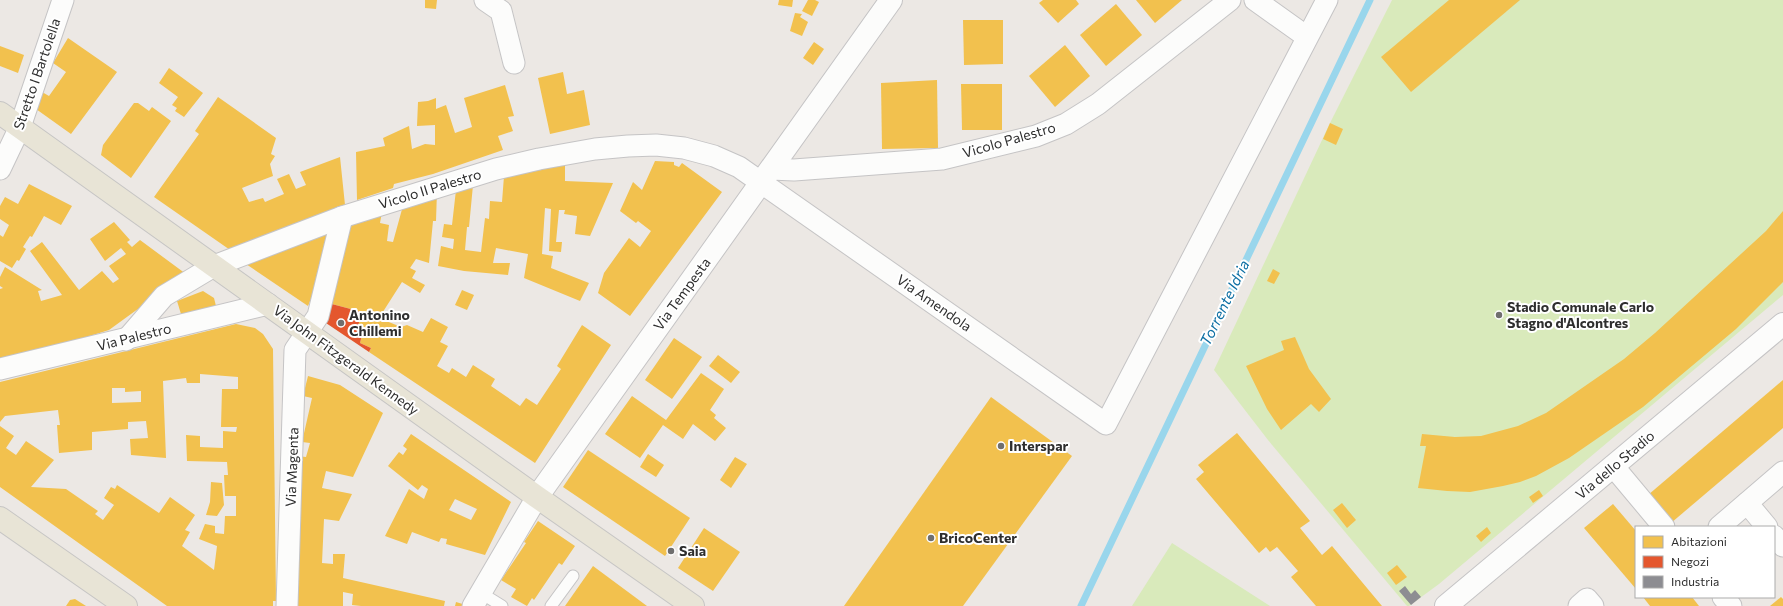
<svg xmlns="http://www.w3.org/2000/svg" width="1783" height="606" viewBox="0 0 1783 606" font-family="Commissioner,sans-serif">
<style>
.pitch{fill:#d9eabb}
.homes{fill:#f2c14e;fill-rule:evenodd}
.shops{fill:#e4572e}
.industry{fill:#8d8d92}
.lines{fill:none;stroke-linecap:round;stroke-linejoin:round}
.stream{stroke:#99d6ec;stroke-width:7}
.service-casing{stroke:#c5c4c5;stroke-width:13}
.minor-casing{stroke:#c5c4c5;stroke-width:23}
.tertiary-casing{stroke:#c5c4c5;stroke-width:24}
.primary-casing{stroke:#c6c5c4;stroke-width:24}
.service{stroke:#fcfcfb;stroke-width:11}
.minor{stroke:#fcfcfb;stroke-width:21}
.tertiary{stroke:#fcfcfb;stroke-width:22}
.primary{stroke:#e8e4d6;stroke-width:22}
.poi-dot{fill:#706f6e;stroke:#fff;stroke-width:1.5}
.labels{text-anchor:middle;stroke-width:4;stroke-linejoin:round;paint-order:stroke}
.street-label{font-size:14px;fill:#2e2e2e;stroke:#fff}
.poi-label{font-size:14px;font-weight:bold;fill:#2e2e2e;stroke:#fff;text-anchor:start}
.water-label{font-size:15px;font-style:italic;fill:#0d6fa3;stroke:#fff}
</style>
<rect width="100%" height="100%" fill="#ece8e4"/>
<!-- pitch -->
<g class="pitch">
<polygon points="1392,0 1783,0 1783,295 1439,584 1409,606 1407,606 1268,440 1214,370 1330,123"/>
<polygon points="1172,543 1270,606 1132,606"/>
</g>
<!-- homes -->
<g class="homes">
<polygon points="425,0 437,0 436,9 425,8"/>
<polygon points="779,0 793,0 792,7 778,5"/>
<polygon points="808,0 815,0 819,2 812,16 802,11"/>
<polygon points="1043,0 1076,0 1079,4 1058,23 1039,3"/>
<polygon points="1136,0 1182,0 1155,23"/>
<polygon points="1449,0 1520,0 1411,92 1381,57"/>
<polygon points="1116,4 1142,35 1106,66 1080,35"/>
<polygon points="795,13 802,14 800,17 808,22 802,36 790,31"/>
<polygon points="963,20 1003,20 1003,64 964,65"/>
<polygon points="68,38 117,72 71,134 36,109 42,92 49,96 66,72 53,63"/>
<polygon points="814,42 824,49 813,65 803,58"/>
<polygon points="1065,45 1090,76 1055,107 1029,76"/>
<polygon points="0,46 24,55 18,73 0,66"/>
<polygon points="169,68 203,93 184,117 175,111 177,108 172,105 178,97 159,83"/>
<polygon points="563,72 567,94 584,90 590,125 550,134 538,78"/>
<polygon points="937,80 938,148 882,149 881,83"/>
<polygon points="961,84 1002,84 1002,130 962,130"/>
<polygon points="505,85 514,116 508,117 513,131 498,136 503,150 433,174 394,184 393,188 357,200 356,152 385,146 383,138 409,126 412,149 425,144 435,145 435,125 417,126 418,102 428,101 436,98 436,109 446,105 455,133 472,127 464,98"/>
<polygon points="218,97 276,138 271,154 275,156 270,164 273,176 242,188 249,202 263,198 265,202 284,194 277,179 289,174 296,189 306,185 300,172 340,157 345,205 233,252 154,197 199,134 195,131"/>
<polygon points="134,103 138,103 149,111 152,107 171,121 131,178 101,155 103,145"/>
<polygon points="1330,123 1343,129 1336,145 1323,139"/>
<polygon points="655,161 674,162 674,165 679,167 682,163 722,192 630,316 598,293 604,273 629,238 640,247 651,231 638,221 636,223 620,211 633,182 642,190"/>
<polygon points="565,164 565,181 613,183 590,236 575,234 577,216 564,214 565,210 559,210 556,242 562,242 561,252 549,251 551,209 545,208 542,254 553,256 551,268 589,283 580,301 524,278 528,254 496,248 493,263 510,263 508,275 464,271 438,266 441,246 453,249 454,239 442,237 444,224 452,225 456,190 473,185 469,227 467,227 465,250 481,252 485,218 489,219 490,201 502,202 504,176"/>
<polygon points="29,184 72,206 61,225 44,216 32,237 30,236 23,247 26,249 19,261 17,260 12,268 0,261 0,235 3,237 9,225 0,219 0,206 5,197 18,204"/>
<polygon points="437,191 436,221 433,221 429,263 416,259 410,268 416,271 412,278 425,285 420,293 402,282 379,318 401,327 407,325 423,332 431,318 448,327 440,342 448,346 437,366 449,373 452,368 466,377 473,365 495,379 491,386 520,406 526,398 537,405 561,369 557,366 582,325 611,345 535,463 369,352 371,348 360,343 364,327 358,326 362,312 328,303 351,221 382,212 380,223 389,225 387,241 393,242 404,202"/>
<polygon points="1783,211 1783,282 1736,329 1643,407 1569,458 1536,476 1520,482 1503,486 1470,492 1447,491 1418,488 1426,446 1420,446 1422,434 1455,437 1481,436 1518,426 1546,413 1624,359 1655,333 1766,231"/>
<polygon points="114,222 130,240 127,242 132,247 140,240 186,274 109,330 32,354 0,362 0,289 3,288 0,286 0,277 5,267 42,290 38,291 41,301 62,295 30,251 42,242 79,290 102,271 113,283 119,279 109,266 126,254 121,248 105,261 90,239"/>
<polygon points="331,230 326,263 308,306 246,264"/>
<polygon points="1273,269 1280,273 1274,284 1267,281"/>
<polygon points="462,290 474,295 467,310 455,305"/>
<polygon points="203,291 214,298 216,306 181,314 177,301"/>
<path d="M236,324L255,328L263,334L273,349L276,601H273V606H167L0,487V426L14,436L6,448L16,455L26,441L54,460L31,487L66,489L98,511L95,514L103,520L114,505L104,498L111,487L115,489L117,485L159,513L170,497L195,515L185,530L190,532L182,546L214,570L217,546L199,539L205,524L215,526V533L224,534L225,516H236V496H225L224,475H228L227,462L187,461L186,435L200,436V447L223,448V431L236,432L237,427H221L222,389H238V377L200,374V383H187L186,378L163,381L166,458L131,455L130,439L148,438L146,421L128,422V429L92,432V450L59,453L57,425H60L58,410L5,416L0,422V382ZM112,388H125V392L141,391V402L112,403Z"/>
<polygon points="1295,337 1309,369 1331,399 1319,412 1311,404 1281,430 1267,409 1246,366 1284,350 1281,341"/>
<polygon points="674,338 702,357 672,399 645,380"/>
<polygon points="718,355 740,372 731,383 709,366"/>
<polygon points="701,373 724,389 710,410 716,415 714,418 726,428 715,441 693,424 683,439 663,425 640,458 605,434 632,396 666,420"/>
<polygon points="308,376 340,385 383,413 353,477 326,471 322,488 352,494 339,521 324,519 322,563 333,564 333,554 345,554 343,578 445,601 444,606 361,606 352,605 353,594 343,592 343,606 298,606 296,482 298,456 306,457 310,443 302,442 312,398 303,396"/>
<polygon points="1783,380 1783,428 1671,523 1648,495"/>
<polygon points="991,397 1072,456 963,606 844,606"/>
<polygon points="1237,433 1310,521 1300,528 1322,555 1332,546 1382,606 1316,606 1291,577 1298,571 1277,547 1270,552 1266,547 1259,553 1196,479 1204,472 1198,465"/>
<path d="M411,434L511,502L485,555L446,544L447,539L441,538L439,542L412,532L407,544L385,536L409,489L424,499L428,489L422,485L418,490L388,466L399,452L403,455L407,449L403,446ZM455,499L477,509L471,520L449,510Z"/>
<polygon points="588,450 690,518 665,556 563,487"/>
<polygon points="648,454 664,465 656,477 640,467"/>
<polygon points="735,457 747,464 731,488 720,480"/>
<polygon points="211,482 222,483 224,505 217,516 206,515 210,502"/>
<polygon points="1539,490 1543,496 1533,503 1529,497"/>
<polygon points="1342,503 1356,520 1347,528 1333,510"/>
<polygon points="1613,504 1636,531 1636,589 1584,528"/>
<polygon points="538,521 575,546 562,565 559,563 534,600 532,598 527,606 511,597 516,589 501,580 526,543 524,542"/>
<polygon points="1487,527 1491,533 1481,542 1476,536"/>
<polygon points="704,528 740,552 713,591 678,568"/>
<polygon points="1397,565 1407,577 1396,585 1387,573"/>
<polygon points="593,566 647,606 565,606"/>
<polygon points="1643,597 1692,597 1699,606 1650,606"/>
<polygon points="1781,597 1783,599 1783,606 1770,606"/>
<polygon points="75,599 86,606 66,606 70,600"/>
<polygon points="456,602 466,605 465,606 455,606"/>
</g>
<!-- shops -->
<polygon class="shops" points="328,303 362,312 358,326 364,327 360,343 371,348 369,352 323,321"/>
<!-- industry -->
<polygon class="industry" points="1405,586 1411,594 1415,590 1421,597 1411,605 1399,591"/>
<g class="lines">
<!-- stream -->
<polyline class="stream" points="1081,606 1370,0"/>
<defs>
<g id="service">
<polyline points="481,593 502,606"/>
<polyline points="551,606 573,576"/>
</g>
<g id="minor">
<polyline points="485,0 501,11 514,63"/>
<polyline points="1255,0 1307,37"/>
<polyline points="0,169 20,127 63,0"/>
<polyline points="771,169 794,170 942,159 1036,136 1066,124 1098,104 1230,0"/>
<polyline points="126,340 164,296 214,266 342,217 496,169 539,159 595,149 628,146 656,145 684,148 714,156 739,167 1106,424 1327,0"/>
<polyline points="0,369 268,304"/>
<polyline points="1613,466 1664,527"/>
<polyline points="1747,503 1767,527"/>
<polyline points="1719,527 1783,472"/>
<polyline points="1774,536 1783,546"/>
<polyline points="1723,597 1731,606"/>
<polyline points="287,606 295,350 318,316 342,217"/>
<polyline points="473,606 537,497"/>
<polyline points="1579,606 1587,599 1593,606"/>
</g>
<g id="tertiary">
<polyline points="537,497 891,0"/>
<polyline points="1446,606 1783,324"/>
</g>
<g id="primary">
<polyline points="0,113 537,497 693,606"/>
<polyline points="0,518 126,606"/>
</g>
</defs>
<!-- service casing -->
<use href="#service" class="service-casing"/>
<!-- minor casing -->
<use href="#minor" class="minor-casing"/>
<!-- tertiary casing -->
<use href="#tertiary" class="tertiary-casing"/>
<!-- primary casing -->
<use href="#primary" class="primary-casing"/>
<!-- service -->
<use href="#service" class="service"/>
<!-- minor -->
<use href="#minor" class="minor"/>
<!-- tertiary -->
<use href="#tertiary" class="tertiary"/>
<!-- primary -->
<use href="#primary" class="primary"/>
</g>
<!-- markers -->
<g class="poi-dot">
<circle cx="1499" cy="315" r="4"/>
<circle cx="341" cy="323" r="4"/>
<circle cx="1001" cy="446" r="4"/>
<circle cx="931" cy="538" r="4"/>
<circle cx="671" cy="551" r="4"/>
</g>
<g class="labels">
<!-- street labels -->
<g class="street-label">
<text transform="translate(37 74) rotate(-71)" y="5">Stretto I Bartolella</text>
<text transform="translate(1009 140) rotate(-16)" y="5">Vicolo Palestro</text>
<text transform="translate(430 189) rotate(-17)" y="5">Vicolo II Palestro</text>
<text transform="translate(682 294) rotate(-54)" y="5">Via Tempesta</text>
<text transform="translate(934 303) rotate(35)" y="5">Via Amendola</text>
<text transform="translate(134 337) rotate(-14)" y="5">Via Palestro</text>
<text transform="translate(346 360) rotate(36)" y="5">Via John Fitzgerald Kennedy</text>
<text transform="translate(1615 465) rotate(-40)" y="5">Via dello Stadio</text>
<text transform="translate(292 467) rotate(-88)" y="5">Via Magenta</text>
</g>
<!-- poi labels -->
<g class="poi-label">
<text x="1507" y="312">Stadio Comunale Carlo<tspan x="1507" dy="16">Stagno d'Alcontres</tspan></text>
<text x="349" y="320">Antonino<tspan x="349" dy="16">Chillemi</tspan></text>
<text x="1009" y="451">Interspar</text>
<text x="939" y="543">BricoCenter</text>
<text x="679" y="556">Saia</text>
</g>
<!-- water labels -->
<g class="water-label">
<text transform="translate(1225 303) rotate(-64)" y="5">Torrente Idria</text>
</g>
</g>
<!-- legend -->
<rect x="1635" y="526" width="140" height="72" fill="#ffffff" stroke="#ababab"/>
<rect x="1643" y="536" width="20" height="12" fill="#f2c14e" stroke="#ababab"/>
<text x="1671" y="546" font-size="12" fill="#2e2e2e">Abitazioni</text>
<rect x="1643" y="556" width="20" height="12" fill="#e4572e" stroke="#ababab"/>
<text x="1671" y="566" font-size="12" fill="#2e2e2e">Negozi</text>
<rect x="1643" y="576" width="20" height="12" fill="#8d8d92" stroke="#ababab"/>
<text x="1671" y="586" font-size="12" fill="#2e2e2e">Industria</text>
</svg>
